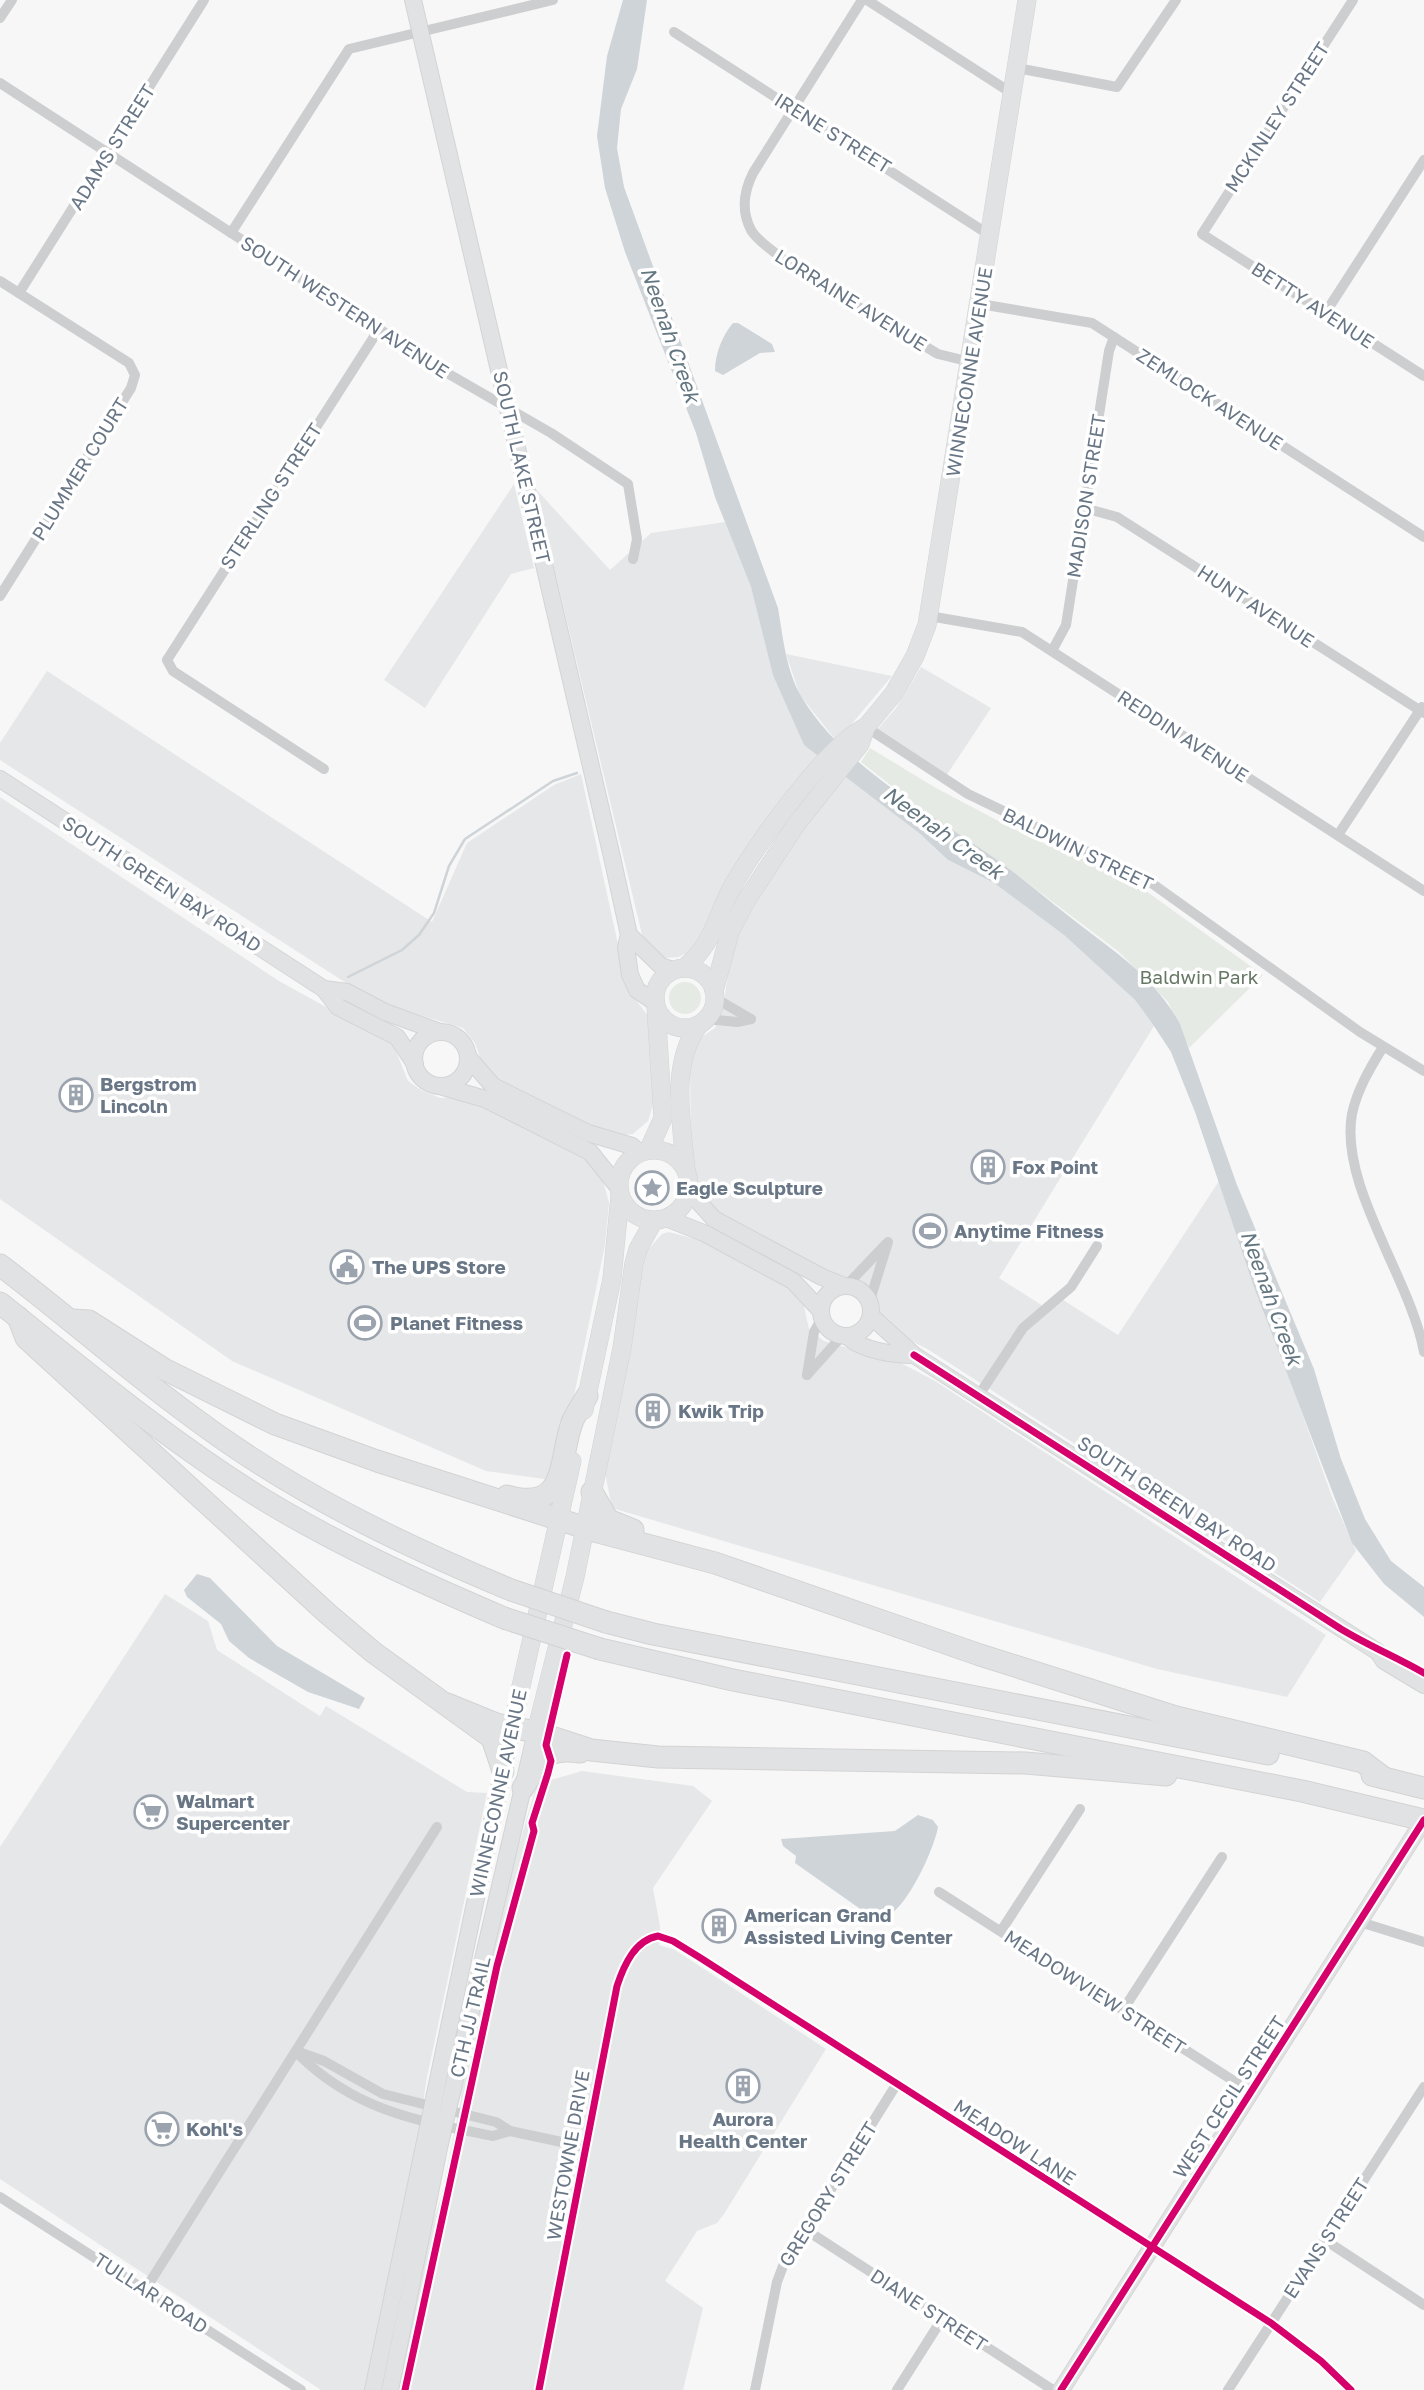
<svg xmlns="http://www.w3.org/2000/svg" width="1424" height="2390" viewBox="0 0 1424 2390" font-family="'Golos Text',sans-serif">
<style>
.built{fill:#e6e7e8}
.green{fill:#e6eae5}
.water{fill:#ced4d8}
.lines{fill:none;stroke-linecap:round;stroke-linejoin:round}
.stream{stroke:#ced4d8;stroke-width:2.5}
.secondary-casing{stroke:#d3d4d5;stroke-width:18}
.primary-casing{stroke:#d3d4d5;stroke-width:19}
.highway-casing{stroke:#d3d3d4;stroke-width:23}
.street{stroke:#cdced0;stroke-width:10}
.secondary{stroke:#e1e2e3;stroke-width:16}
.primary{stroke:#e1e2e3;stroke-width:18}
.highway{stroke:#e1e2e3;stroke-width:21}
.highway-bridge-casing{stroke:#d3d3d4;stroke-width:23;stroke-linecap:butt}
.highway-bridge{stroke:#e1e2e3;stroke-width:21}
.cycleway-casing{stroke:#fff;stroke-width:11}
.cycleway{stroke:#d6006c;stroke-width:7}
.labels{text-anchor:middle;stroke-width:7;stroke-linejoin:round;paint-order:stroke}
.street-label{font-size:19px;fill:#687686;stroke:#fff}
.park-label{font-size:19px;fill:#667863;stroke:#fff}
.poi-label{font-size:19px;font-weight:bold;fill:#687686;stroke:#fff;text-anchor:start}
.water-label{font-size:21px;font-style:italic;fill:#647781;stroke:#fff}
</style>
<rect width="100%" height="100%" fill="#f7f7f7"/>
<!-- built -->
<g class="built">
<polygon points="514,484 534,568 511,574 425,708 384,680"/>
<polygon points="535,488 610,570 651,533 725,522 751,587 790,712 804,745 819,755 689,952 678,957 664,958 644,943"/>
<polygon points="786,654 892,676 839,739 834,738 800,695"/>
<polygon points="921,667 991,708 946,776 877,730 896,708"/>
<polygon points="47,671 432,922 467,843 554,785 581,774 624,972 630,992 648,1016 655,1099 648,1121 633,1134 623,1135 594,1127 496,1078 481,1060 475,1043 463,1028 396,1008 357,990 0,760 0,743"/>
<polygon points="847,777 919,833 948,860 994,883 1064,935 1135,1000 1154,1026 999,1278 1046,1308 1060,1298 1118,1335 1219,1181 1332,1497 1356,1551 1320,1602 929,1350 900,1335 878,1312 876,1302 860,1283 815,1268 711,1208 701,1196 696,1186 691,1146 690,1065 693,1050 700,1038 715,1028 723,1008 732,947 742,919 779,860 838,782"/>
<polygon points="0,797 279,981 393,1044 408,1081 421,1090 440,1098 455,1097 475,1103 582,1153 601,1173 609,1203 605,1245 560,1464 552,1480 486,1471 232,1361 0,1199"/>
<polygon points="669,1232 713,1244 786,1284 803,1302 809,1329 824,1341 901,1363 935,1381 1326,1635 1287,1697 1157,1669 612,1508 604,1468 645,1253 662,1234"/>
<polygon points="165,1594 208,1621 217,1650 320,1716 326,1706 467,1792 487,1793 426,2082 418,2146 367,2390 321,2390 0,2179 0,1847"/>
<polygon points="582,1771 693,1786 712,1801 653,1888 660,1926 659,1945 675,1950 826,2049 724,2214 717,2223 697,2231 665,2281 703,2308 683,2390 395,2390 425,2244 441,2198 461,2099 459,2089 495,1926 537,1784"/>
</g>
<!-- green -->
<g class="green">
<polygon points="870,748 936,788 1031,838 1125,876 1263,975 1189,1048 1168,1002 1119,952 1004,865 939,823 861,762"/>
<circle cx="685" cy="998" r="16"/>
<circle cx="653" cy="1187" r="17"/>
</g>
<!-- water -->
<g class="water">
<path d="M623,0H647L637,69L621,109L617,148L624,187L778,608C783,637 786,670 801,696C843,768 938,817 1004,865C1034,887 1062,912 1092,934C1128,961 1158,984 1180,1024L1237,1185L1314,1369L1341,1459L1365,1519L1391,1561L1424,1587V1617L1384,1584L1352,1543L1254,1287L1195,1112L1171,1052L1154,1026L1135,1000L1064,935L994,883L948,860L919,833L804,745L773,675L751,587L715,497L696,433L625,252L605,188L597,136L607,56Z"/>
<path d="M733,323H738L772,344L775,352L760,353L723,375L715,371C715,354 722,336 733,323Z"/>
<polygon points="197,1574 210,1578 277,1646 365,1698 359,1709 308,1692 249,1658 229,1641 221,1624 187,1597 184,1590"/>
<path d="M918,1815L933,1820L938,1827C934,1850 907,1908 886,1917L866,1913L795,1863L796,1856L783,1846L781,1839L895,1831Z"/>
</g>
<g class="lines">
<!-- stream -->
<polyline class="stream" points="348,977 402,950 419,935 434,913 449,866 465,839 553,781 577,773"/>
<defs>
<g id="secondary">
<polyline points="413,0 612,857 629,935 626,947 630,975 637,990 656,1003"/>
<polyline points="0,779 324,989 338,1007 397,1037 415,1064"/>
<polyline points="629,935 661,966 673,970"/>
<polyline points="324,989 347,992 385,1012 440,1032"/>
<circle cx="441" cy="1059" r="27"/>
<polyline points="468,1057 493,1086 588,1133 632,1146 639,1152"/>
<polyline points="440,1086 485,1099 590,1152 619,1188"/>
<polyline points="689,1191 714,1219 822,1277 844,1286"/>
<polyline points="666,1218 706,1234 793,1281 821,1311"/>
<circle cx="846" cy="1311" r="25"/>
<polyline points="871,1316 914,1355 1378,1652 1384,1661 1424,1685"/>
<path d="M848,1337C863,1351 895,1355 914,1355"/>
<polyline points="373,2390 512,1726"/>
<polyline points="390,2390 439,2148 536,1732"/>
<polyline points="1061,2390 1424,1820"/>
</g>
<g id="primary">
<path d="M684,968C713,944 714,923 730,891C751,851 827,745 866,727"/>
<circle cx="685" cy="998" r="30"/>
<polyline points="714,991 730,932 746,901 795,826 860,744 866,727 894,693 915,656 927,625 1027,0"/>
<polyline points="649,1149 663,1118 656,1007"/>
<circle cx="654" cy="1185" r="35"/>
<path d="M686,1171C682,1124 669,1064 699,1025"/>
<polyline points="584,1410 612,1279 620,1196"/>
<polyline points="512,1726 572,1461"/>
<polyline points="536,1732 575,1577 622,1348 634,1263 638,1249 653,1222"/>
</g>
<g id="highway">
<path d="M0,1265C65,1314 125,1368 191,1416C289,1490 398,1543 511,1590"/>
<path d="M0,1303C84,1370 169,1441 261,1498C338,1545 420,1582 504,1618"/>
<polyline points="18,1317 26,1338 328,1614 373,1652 492,1738 503,1771"/>
<polyline points="72,1320 89,1321 164,1369 275,1424 377,1461 598,1532 715,1563 980,1655 1176,1717 1363,1762 1384,1778"/>
<polyline points="592,1492 608,1520 633,1530"/>
<path d="M507,1496C570,1514 558,1456 573,1420C577,1412 582,1404 587,1396"/>
<polyline points="606,1622 653,1634 1268,1754"/>
<polyline points="600,1649 733,1680 1302,1791 1424,1820"/>
<polyline points="447,1704 496,1724 536,1732 591,1750 658,1757 1025,1763 1166,1775"/>
<polyline points="1372,1775 1424,1788"/>
<path d="M523,1788C540,1761 544,1747 580,1752"/>
</g>
</defs>
<!-- secondary casing -->
<use href="#secondary" class="secondary-casing"/>
<!-- primary casing -->
<use href="#primary" class="primary-casing"/>
<!-- highway casing -->
<use href="#highway" class="highway-casing"/>
<!-- street -->
<g class="street">
<path d="M862,0L753,173C744,191 741,211 751,230C766,257 904,333 938,354L971,362"/>
<polyline points="867,0 1013,94"/>
<polyline points="1353,0 1202,234 1424,376"/>
<polyline points="0,18 12,0"/>
<polyline points="674,32 991,236"/>
<polyline points="1017,68 1117,87 1176,0"/>
<polyline points="0,83 447,373 551,433 628,484 637,539 633,559"/>
<polyline points="231,233 349,49 553,0"/>
<polyline points="0,281 129,363 135,375 131,388 0,596"/>
<polyline points="19,293 204,0"/>
<polyline points="980,304 1092,323 1424,537"/>
<polyline points="1326,312 1424,160"/>
<polyline points="1084,508 1117,517 1424,713"/>
<polyline points="929,616 1022,632 1424,891"/>
<polyline points="1052,651 1066,625 1109,351 1114,337"/>
<polyline points="866,727 968,794 1150,882 1360,1032 1424,1071"/>
<polyline points="324,769 173,671 167,660 379,329"/>
<polyline points="1338,835 1422,707"/>
<polyline points="715,998 751,1019"/>
<polyline points="706,1019 737,1022 751,1019"/>
<path d="M1383,1047C1370,1068 1357,1090 1352,1114C1339,1186 1411,1279 1424,1352"/>
<polyline points="847,1285 886,1244"/>
<polyline points="870,1300 888,1242"/>
<polyline points="807,1375 814,1332 822,1318"/>
<polyline points="807,1375 842,1336"/>
<polyline points="979,1395 1023,1328 1071,1287 1097,1246"/>
<polyline points="939,1892 1251,2092"/>
<polyline points="1360,1922 1424,1942"/>
<polyline points="1001,1931 1080,1809"/>
<polyline points="1123,2010 1222,1857"/>
<polyline points="296,2051 324,2061 383,2094 496,2122 510,2131 585,2147"/>
<path d="M299,2055C356,2111 418,2121 493,2136L510,2131"/>
<polyline points="0,2197 301,2390"/>
<polyline points="806,2230 1053,2390"/>
<polyline points="1325,2240 1424,2305"/>
<polyline points="145,2290 437,1827"/>
<path d="M539,2390L617,1986C624,1965 635,1940 658,1936L673,1941L699,1957L1271,2323L1321,2361L1351,2390"/>
<polyline points="755,2390 777,2282 783,2266 896,2085"/>
<polyline points="897,2390 942,2319"/>
<polyline points="1228,2390 1424,2087"/>
</g>
<!-- secondary -->
<use href="#secondary" class="secondary"/>
<!-- primary -->
<use href="#primary" class="primary"/>
<!-- highway -->
<use href="#highway" class="highway"/>
<defs>
<g id="highway-bridge">
<polyline points="511,1590 606,1622"/>
<polyline points="504,1618 600,1649"/>
</g>
</defs>
<!-- highway-bridge casing -->
<use href="#highway-bridge" class="highway-bridge-casing"/>
<!-- highway-bridge -->
<use href="#highway-bridge" class="highway-bridge"/>
<defs>
<g id="cycleway">
<path d="M914,1355L1341,1629C1369,1646 1396,1657 1424,1673"/>
<polyline points="405,2390 497,1966 534,1831 532,1823 548,1773 551,1761 546,1745 567,1655"/>
<path d="M539,2390L617,1986C624,1965 635,1940 658,1936L673,1941L699,1957L1271,2323L1321,2361L1351,2390"/>
<polyline points="1061,2390 1424,1820"/>
</g>
</defs>
<!-- cycleway casing -->
<use href="#cycleway" class="cycleway-casing"/>
<!-- cycleway -->
<use href="#cycleway" class="cycleway"/>
</g>
<!-- icons -->
<defs>
<symbol id="building-ring" viewBox="-11 -11 22 22"><circle r="9.5" fill="#fff" stroke="#9aa3ae" stroke-width="1.5"/><path d="M-4-6H4V6H1V3H-1V6H-4ZM-2.5-4.3h1.7v1.8h-1.7ZM.8-4.3h1.7v1.8H.8ZM-2.5-1h1.7V.8h-1.7ZM.8-1h1.7V.8H.8Z" fill="#9aa3ae"/></symbol>
<symbol id="sight-ring" viewBox="-11 -11 22 22"><circle r="9.5" fill="#fff" stroke="#9aa3ae" stroke-width="1.5"/><path d="M0-6L1.8-2.2L6-1.7L2.9 1.2L3.7 5.4L0 3.3L-3.7 5.4L-2.9 1.2L-6-1.7L-1.8-2.2Z" fill="#9aa3ae"/></symbol>
<symbol id="stadium-ring" viewBox="-11 -11 22 22"><circle r="9.5" fill="#fff" stroke="#9aa3ae" stroke-width="1.5"/><path d="M0-5a6.5 5 0 1 0 0 10a6.5 5 0 1 0 0-10ZM-3.5-1.8h7v3.6h-7Z" fill="#9aa3ae"/></symbol>
<symbol id="civic-ring" viewBox="-11 -11 22 22"><circle r="9.5" fill="#fff" stroke="#9aa3ae" stroke-width="1.5"/><path d="M-.6-6.5H3V-4.5H.6V-3L4-1V1h2V6H-6V1h2V-1L-.6-3ZM-1.2 2.5V6h2.4V2.5Z" fill="#9aa3ae"/></symbol>
<symbol id="supermarket-ring" viewBox="-11 -11 22 22"><circle r="9.5" fill="#fff" stroke="#9aa3ae" stroke-width="1.5"/><path d="M-6-5.5h2.5l.6 2H6L4.5 2H-2.5L-4.4-4H-6ZM-1.5 3.2a1.3 1.3 0 1 0 .1 0ZM3 3.2a1.3 1.3 0 1 0 .1 0Z" fill="#9aa3ae"/></symbol>
</defs>
<g fill-rule="evenodd">
<use href="#building-ring" x="57" y="1076" width="38" height="38"/>
<use href="#building-ring" x="969" y="1148" width="38" height="38"/>
<use href="#sight-ring" x="633" y="1169" width="38" height="38"/>
<use href="#stadium-ring" x="911" y="1212" width="38" height="38"/>
<use href="#civic-ring" x="328" y="1248" width="38" height="38"/>
<use href="#stadium-ring" x="346" y="1304" width="38" height="38"/>
<use href="#building-ring" x="634" y="1392" width="38" height="38"/>
<use href="#supermarket-ring" x="132" y="1793" width="38" height="38"/>
<use href="#building-ring" x="700" y="1907" width="38" height="38"/>
<use href="#building-ring" x="724" y="2067" width="38" height="38"/>
<use href="#supermarket-ring" x="143" y="2110" width="38" height="38"/>
</g>
<g class="labels">
<!-- street labels -->
<g class="street-label">
<text transform="translate(1277 117) rotate(-57)" y="7">MCKINLEY STREET</text>
<text transform="translate(833 133) rotate(32)" y="7">IRENE STREET</text>
<text transform="translate(112 147) rotate(-58)" y="7">ADAMS STREET</text>
<text transform="translate(851 300) rotate(32)" y="7">LORRAINE AVENUE</text>
<text transform="translate(1313 305) rotate(33)" y="7">BETTY AVENUE</text>
<text transform="translate(345 307) rotate(33)" y="7">SOUTH WESTERN AVENUE</text>
<text transform="translate(969 372) rotate(-81)" y="7">WINNECONNE AVENUE</text>
<text transform="translate(1210 399) rotate(33)" y="7">ZEMLOCK AVENUE</text>
<text transform="translate(522 467) rotate(77)" y="7">SOUTH LAKE STREET</text>
<text transform="translate(80 469) rotate(-58)" y="7">PLUMMER COURT</text>
<text transform="translate(271 496) rotate(-57)" y="7">STERLING STREET</text>
<text transform="translate(1086 496) rotate(-81)" y="7">MADISON STREET</text>
<text transform="translate(1256 606) rotate(33)" y="7">HUNT AVENUE</text>
<text transform="translate(1183 736) rotate(33)" y="7">REDDIN AVENUE</text>
<text transform="translate(1078 849) rotate(26)" y="7">BALDWIN STREET</text>
<text transform="translate(162 884) rotate(33)" y="7">SOUTH GREEN BAY ROAD</text>
<text transform="translate(1177 1504) rotate(33)" y="7">SOUTH GREEN BAY ROAD</text>
<text transform="translate(498 1793) rotate(-78)" y="7">WINNECONNE AVENUE</text>
<text transform="translate(1095 1992) rotate(33)" y="7">MEADOWVIEW STREET</text>
<text transform="translate(470 2017) rotate(-77)" y="7">CTH JJ TRAIL</text>
<text transform="translate(1229 2097) rotate(-57)" y="7">WEST CECIL STREET</text>
<text transform="translate(1015 2142) rotate(33)" y="7">MEADOW LANE</text>
<text transform="translate(568 2155) rotate(-80)" y="7">WESTOWNE DRIVE</text>
<text transform="translate(828 2194) rotate(-58)" y="7">GREGORY STREET</text>
<text transform="translate(1326 2238) rotate(-57)" y="7">EVANS STREET</text>
<text transform="translate(151 2293) rotate(33)" y="7">TULLAR ROAD</text>
<text transform="translate(929 2310) rotate(33)" y="7">DIANE STREET</text>
</g>
<!-- park labels -->
<g class="park-label">
<text x="1199" y="984">Baldwin Park</text>
</g>
<!-- poi labels -->
<g class="poi-label">
<text x="100" y="1091">Bergstrom<tspan x="100" dy="22">Lincoln</tspan></text>
<text x="1012" y="1174">Fox Point</text>
<text x="676" y="1195">Eagle Sculpture</text>
<text x="954" y="1238">Anytime Fitness</text>
<text x="372" y="1274">The UPS Store</text>
<text x="390" y="1330">Planet Fitness</text>
<text x="678" y="1418">Kwik Trip</text>
<text x="176" y="1808">Walmart<tspan x="176" dy="22">Supercenter</tspan></text>
<text x="744" y="1922">American Grand<tspan x="744" dy="22">Assisted Living Center</tspan></text>
<text x="743" y="2126" text-anchor="middle">Aurora<tspan x="743" dy="22">Health Center</tspan></text>
<text x="186" y="2136">Kohl's</text>
</g>
<!-- water labels -->
<g class="water-label">
<text transform="translate(670 335) rotate(71)" y="7">Neenah Creek</text>
<text transform="translate(943 833) rotate(36)" y="7">Neenah Creek</text>
<text transform="translate(1271 1298) rotate(70)" y="7">Neenah Creek</text>
</g>
</g>
</svg>
